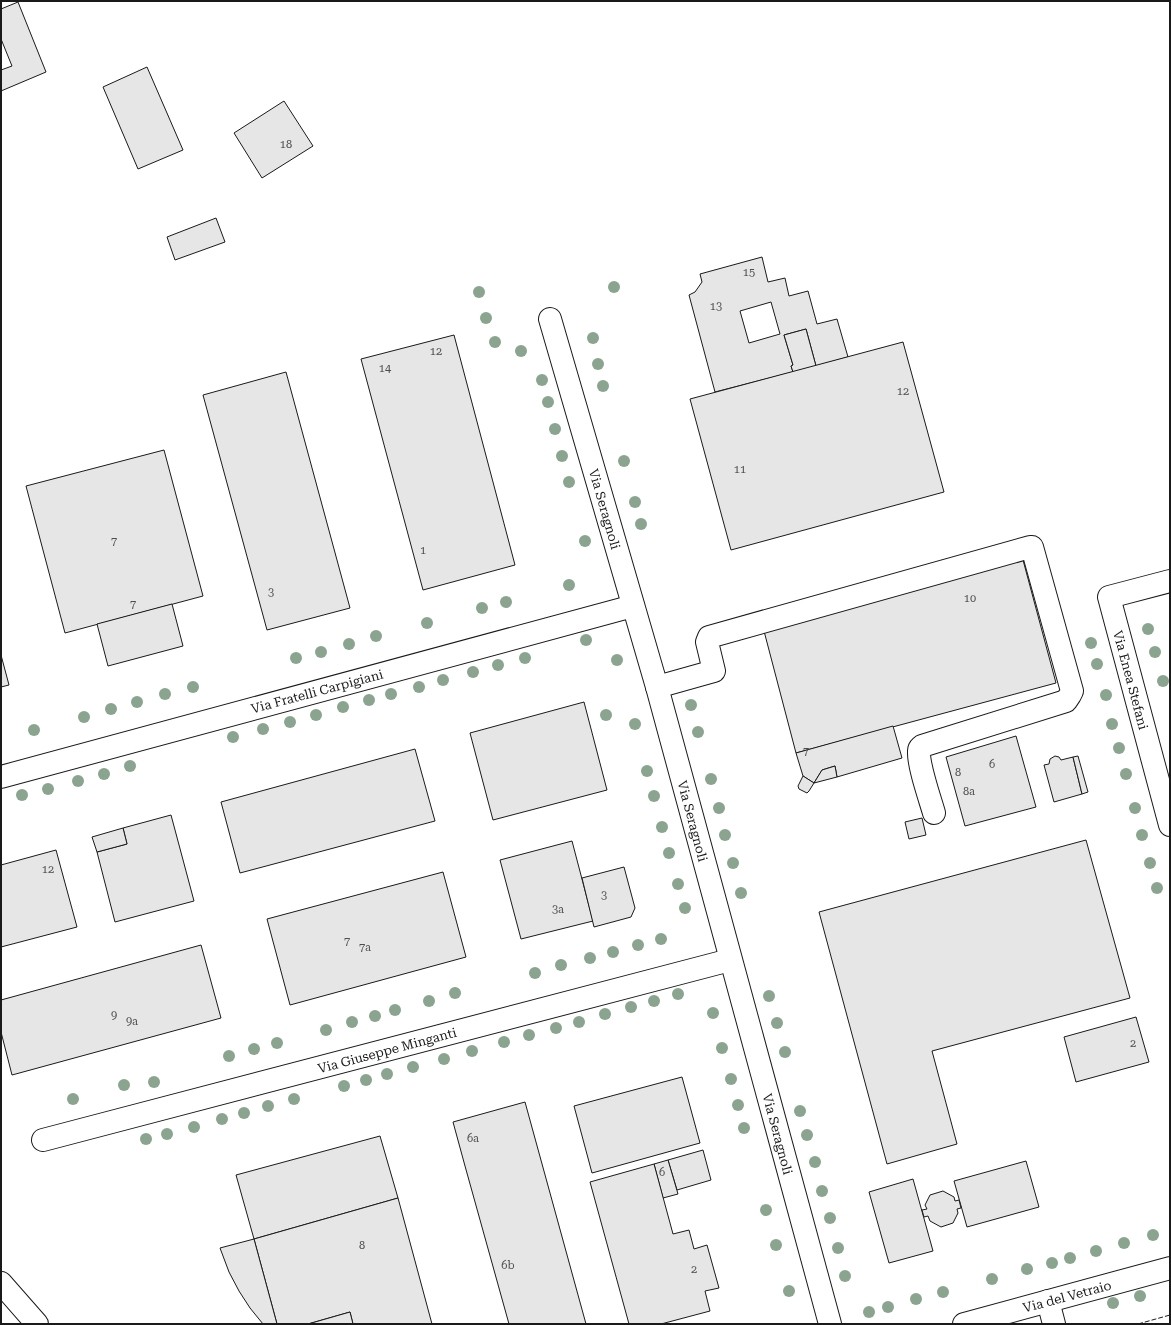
<svg xmlns="http://www.w3.org/2000/svg" width="1171" height="1325" viewBox="0 0 1171 1325" font-family="'Roboto Serif',serif">
<style>
.building{fill:#e6e6e6;stroke:#1a1a1a;fill-rule:evenodd}
.lines{fill:none;stroke-linecap:round;stroke-linejoin:round}
.minor-casing{stroke:#1a1a1a;stroke-width:24}
.major-casing{stroke:#1a1a1a;stroke-width:24}
.minor{stroke:#fff;stroke-width:22}
.major{stroke:#fff;stroke-width:22}
.fence{stroke:#1a1a1a;stroke-width:1;stroke-dasharray:5 2;stroke-linecap:butt}
.tree{fill:#8aa48f}
.labels{text-anchor:middle;stroke-width:3;stroke-linejoin:round;paint-order:stroke}
.number-label{font-size:11px;fill:#4d4d4d}
.street-label{font-size:13px;fill:#1a1a1a;stroke:#fff}
</style>
<rect width="100%" height="100%" fill="#fff"/>
<!-- building -->
<g class="building">
<polygon points="18,2 46,72 1,91 1,70 12,66 1,39 1,9"/>
<polygon points="147,67 183,150 138,169 103,87"/>
<polygon points="284,101 313,146 262,178 234,133"/>
<polygon points="216,218 225,242 175,260 167,237"/>
<path d="M762,257L768,282L785,278L789,296L808,291L817,324L837,319L848,357L816,366L806,329L784,335L793,365L791,366L793,372L715,392L689,295L695,292L702,282L700,274ZM771,302L780,334L749,343L740,311Z"/>
<polygon points="806,329 816,366 793,372 791,366 793,365 784,335"/>
<polygon points="454,335 515,565 423,590 361,359"/>
<polygon points="903,342 944,492 731,550 690,399"/>
<polygon points="286,372 350,608 267,630 203,395"/>
<polygon points="164,450 203,596 65,633 26,486"/>
<polygon points="1023,560 1056,683 796,753 764,631"/>
<polygon points="172,604 183,646 108,666 97,624"/>
<polygon points="1,655 9,685 1,687"/>
<polygon points="584,702 607,790 493,820 470,733"/>
<polygon points="893,726 902,758 837,777 835,766 822,770 814,783 803,776 796,753"/>
<polygon points="1016,736 1036,807 965,826 946,757"/>
<polygon points="415,749 435,821 240,873 221,802"/>
<polygon points="1055,756 1059,757 1061,760 1073,757 1082,794 1054,802 1044,765 1049,764 1050,759"/>
<polygon points="1078,756 1088,792 1082,794 1073,757"/>
<polygon points="835,766 837,777 814,783 822,770"/>
<polygon points="803,776 814,783 809,791 807,793 799,789 798,786"/>
<polygon points="171,815 194,901 115,922 97,852 127,844 123,828"/>
<polygon points="922,818 926,835 909,839 905,822"/>
<polygon points="123,828 127,844 97,852 92,837"/>
<polygon points="1086,840 1130,998 932,1051 957,1144 887,1164 819,912"/>
<polygon points="572,841 593,921 521,939 500,860"/>
<polygon points="56,850 77,927 1,947 1,865"/>
<polygon points="624,867 635,908 631,917 594,927 582,878"/>
<polygon points="443,872 466,957 290,1005 267,919"/>
<polygon points="201,945 221,1018 12,1075 1,1032 1,1000"/>
<polygon points="1136,1017 1149,1062 1076,1082 1064,1037"/>
<polygon points="682,1077 700,1143 592,1173 574,1106"/>
<polygon points="525,1102 586,1324 509,1324 465,1166 453,1122"/>
<polygon points="380,1136 398,1198 254,1239 236,1175"/>
<polygon points="703,1150 711,1180 677,1190 668,1160"/>
<polygon points="668,1160 678,1194 663,1198 654,1164"/>
<polygon points="1026,1161 1039,1207 967,1227 954,1181"/>
<polygon points="654,1164 673,1234 689,1230 694,1249 707,1245 719,1288 705,1291 710,1311 661,1324 629,1324 590,1182"/>
<polygon points="913,1179 933,1251 889,1263 869,1192"/>
<polygon points="943,1191 954,1197 955,1201 959,1200 961,1208 957,1209 958,1213 953,1223 941,1227 930,1221 928,1216 924,1217 922,1210 927,1209 925,1205 930,1195"/>
<polygon points="398,1198 432,1324 353,1324 350,1312 308,1324 277,1324 254,1239"/>
<polygon points="254,1239 277,1324 263,1324 250,1308 239,1291 229,1272 220,1248"/>
<polygon points="350,1312 353,1324 308,1324"/>
</g>
<g class="lines">
<defs>
<g id="minor">
<polyline points="550,319 657,687 830,1324"/>
<polyline points="1170,581 1109,597 1170,825"/>
<path d="M657,687L714,671L707,642L709,637L1030,547H1032L1072,691L1070,695L1066,701L922,746C920,748 919,748 919,751C918,765 930,799 934,813"/>
<polyline points="1,777 633,606"/>
<polyline points="43,1140 730,960"/>
<polyline points="1048,1301 1054,1324"/>
<polyline points="964,1324 1170,1268"/>
</g>
<polyline id="major" points="1,1283 37,1324"/>
</defs>
<!-- minor casing -->
<use href="#minor" class="minor-casing"/>
<!-- major casing -->
<use href="#major" class="major-casing"/>
<!-- minor -->
<use href="#minor" class="minor"/>
<!-- major -->
<use href="#major" class="major"/>
<!-- fence -->
<polyline class="fence" points="1138,1324 1170,1315"/>
</g>
<!-- trees -->
<g class="tree">
<circle cx="614" cy="287" r="6"/>
<circle cx="479" cy="292" r="6"/>
<circle cx="486" cy="318" r="6"/>
<circle cx="593" cy="338" r="6"/>
<circle cx="495" cy="342" r="6"/>
<circle cx="521" cy="351" r="6"/>
<circle cx="598" cy="364" r="6"/>
<circle cx="542" cy="380" r="6"/>
<circle cx="603" cy="386" r="6"/>
<circle cx="548" cy="402" r="6"/>
<circle cx="555" cy="429" r="6"/>
<circle cx="562" cy="456" r="6"/>
<circle cx="624" cy="461" r="6"/>
<circle cx="569" cy="482" r="6"/>
<circle cx="635" cy="502" r="6"/>
<circle cx="641" cy="524" r="6"/>
<circle cx="585" cy="541" r="6"/>
<circle cx="569" cy="585" r="6"/>
<circle cx="506" cy="602" r="6"/>
<circle cx="482" cy="608" r="6"/>
<circle cx="427" cy="623" r="6"/>
<circle cx="1148" cy="629" r="6"/>
<circle cx="376" cy="636" r="6"/>
<circle cx="586" cy="640" r="6"/>
<circle cx="1091" cy="643" r="6"/>
<circle cx="349" cy="644" r="6"/>
<circle cx="321" cy="652" r="6"/>
<circle cx="1155" cy="652" r="6"/>
<circle cx="296" cy="658" r="6"/>
<circle cx="525" cy="658" r="6"/>
<circle cx="617" cy="660" r="6"/>
<circle cx="1097" cy="664" r="6"/>
<circle cx="498" cy="665" r="6"/>
<circle cx="473" cy="672" r="6"/>
<circle cx="443" cy="680" r="6"/>
<circle cx="1163" cy="681" r="6"/>
<circle cx="193" cy="687" r="6"/>
<circle cx="419" cy="687" r="6"/>
<circle cx="165" cy="694" r="6"/>
<circle cx="391" cy="694" r="6"/>
<circle cx="1106" cy="695" r="6"/>
<circle cx="369" cy="700" r="6"/>
<circle cx="137" cy="702" r="6"/>
<circle cx="691" cy="705" r="6"/>
<circle cx="343" cy="707" r="6"/>
<circle cx="111" cy="709" r="6"/>
<circle cx="316" cy="715" r="6"/>
<circle cx="606" cy="715" r="6"/>
<circle cx="84" cy="717" r="6"/>
<circle cx="290" cy="722" r="6"/>
<circle cx="635" cy="724" r="6"/>
<circle cx="1112" cy="724" r="6"/>
<circle cx="263" cy="729" r="6"/>
<circle cx="34" cy="730" r="6"/>
<circle cx="698" cy="732" r="6"/>
<circle cx="233" cy="737" r="6"/>
<circle cx="1119" cy="748" r="6"/>
<circle cx="130" cy="766" r="6"/>
<circle cx="647" cy="771" r="6"/>
<circle cx="104" cy="774" r="6"/>
<circle cx="1126" cy="774" r="6"/>
<circle cx="711" cy="779" r="6"/>
<circle cx="78" cy="781" r="6"/>
<circle cx="48" cy="789" r="6"/>
<circle cx="22" cy="795" r="6"/>
<circle cx="654" cy="796" r="6"/>
<circle cx="719" cy="808" r="6"/>
<circle cx="1135" cy="808" r="6"/>
<circle cx="662" cy="827" r="6"/>
<circle cx="725" cy="835" r="6"/>
<circle cx="1142" cy="835" r="6"/>
<circle cx="669" cy="853" r="6"/>
<circle cx="733" cy="863" r="6"/>
<circle cx="1150" cy="863" r="6"/>
<circle cx="678" cy="884" r="6"/>
<circle cx="1157" cy="888" r="6"/>
<circle cx="741" cy="893" r="6"/>
<circle cx="685" cy="908" r="6"/>
<circle cx="661" cy="939" r="6"/>
<circle cx="638" cy="945" r="6"/>
<circle cx="613" cy="952" r="6"/>
<circle cx="590" cy="958" r="6"/>
<circle cx="561" cy="965" r="6"/>
<circle cx="535" cy="973" r="6"/>
<circle cx="455" cy="993" r="6"/>
<circle cx="678" cy="994" r="6"/>
<circle cx="769" cy="996" r="6"/>
<circle cx="429" cy="1001" r="6"/>
<circle cx="654" cy="1001" r="6"/>
<circle cx="631" cy="1007" r="6"/>
<circle cx="395" cy="1010" r="6"/>
<circle cx="713" cy="1013" r="6"/>
<circle cx="605" cy="1014" r="6"/>
<circle cx="375" cy="1016" r="6"/>
<circle cx="352" cy="1022" r="6"/>
<circle cx="579" cy="1022" r="6"/>
<circle cx="777" cy="1023" r="6"/>
<circle cx="556" cy="1028" r="6"/>
<circle cx="326" cy="1030" r="6"/>
<circle cx="529" cy="1035" r="6"/>
<circle cx="504" cy="1042" r="6"/>
<circle cx="277" cy="1043" r="6"/>
<circle cx="722" cy="1048" r="6"/>
<circle cx="254" cy="1049" r="6"/>
<circle cx="472" cy="1051" r="6"/>
<circle cx="785" cy="1052" r="6"/>
<circle cx="229" cy="1056" r="6"/>
<circle cx="444" cy="1059" r="6"/>
<circle cx="413" cy="1067" r="6"/>
<circle cx="387" cy="1074" r="6"/>
<circle cx="731" cy="1079" r="6"/>
<circle cx="366" cy="1080" r="6"/>
<circle cx="154" cy="1082" r="6"/>
<circle cx="124" cy="1085" r="6"/>
<circle cx="344" cy="1086" r="6"/>
<circle cx="73" cy="1099" r="6"/>
<circle cx="294" cy="1099" r="6"/>
<circle cx="738" cy="1105" r="6"/>
<circle cx="268" cy="1106" r="6"/>
<circle cx="800" cy="1111" r="6"/>
<circle cx="244" cy="1113" r="6"/>
<circle cx="222" cy="1119" r="6"/>
<circle cx="194" cy="1127" r="6"/>
<circle cx="744" cy="1128" r="6"/>
<circle cx="167" cy="1134" r="6"/>
<circle cx="807" cy="1135" r="6"/>
<circle cx="146" cy="1139" r="6"/>
<circle cx="815" cy="1162" r="6"/>
<circle cx="822" cy="1191" r="6"/>
<circle cx="766" cy="1210" r="6"/>
<circle cx="830" cy="1218" r="6"/>
<circle cx="1153" cy="1235" r="6"/>
<circle cx="1124" cy="1243" r="6"/>
<circle cx="776" cy="1245" r="6"/>
<circle cx="838" cy="1248" r="6"/>
<circle cx="1096" cy="1251" r="6"/>
<circle cx="1070" cy="1258" r="6"/>
<circle cx="1052" cy="1263" r="6"/>
<circle cx="1027" cy="1269" r="6"/>
<circle cx="845" cy="1276" r="6"/>
<circle cx="992" cy="1279" r="6"/>
<circle cx="789" cy="1291" r="6"/>
<circle cx="943" cy="1292" r="6"/>
<circle cx="1140" cy="1296" r="6"/>
<circle cx="916" cy="1299" r="6"/>
<circle cx="1113" cy="1303" r="6"/>
<circle cx="888" cy="1307" r="6"/>
<circle cx="869" cy="1312" r="6"/>
</g>
<g class="labels">
<!-- number labels -->
<g class="number-label">
<text x="286" y="148">18</text>
<text x="749" y="276">15</text>
<text x="716" y="310">13</text>
<text x="436" y="355">12</text>
<text x="385" y="372">14</text>
<text x="903" y="395">12</text>
<text x="740" y="473">11</text>
<text x="114" y="545">7</text>
<text x="423" y="554">1</text>
<text x="271" y="596">3</text>
<text x="970" y="602">10</text>
<text x="133" y="608">7</text>
<text x="806" y="755">7</text>
<text x="992" y="768">6</text>
<text x="958" y="776">8</text>
<text x="969" y="795">8a</text>
<text x="48" y="873">12</text>
<text x="604" y="899">3</text>
<text x="558" y="913">3a</text>
<text x="347" y="945">7</text>
<text x="365" y="951">7a</text>
<text x="114" y="1019">9</text>
<text x="132" y="1025">9a</text>
<text x="1133" y="1047">2</text>
<text x="473" y="1142">6a</text>
<text x="662" y="1176">6</text>
<text x="362" y="1249">8</text>
<text x="508" y="1269">6b</text>
<text x="694" y="1273">2</text>
</g>
<!-- street labels -->
<g class="street-label">
<text transform="translate(605 509) rotate(74)" y="5">Via Seragnoli</text>
<text transform="translate(1131 680) rotate(75)" y="5">Via Enea Stefani</text>
<text transform="translate(317 691) rotate(-15)" y="5">Via Fratelli Carpigiani</text>
<text transform="translate(693 821) rotate(75)" y="5">Via Seragnoli</text>
<text transform="translate(387 1050) rotate(-15)" y="5">Via Giuseppe Minganti</text>
<text transform="translate(778 1134) rotate(75)" y="5">Via Seragnoli</text>
<text transform="translate(1067 1296) rotate(-15)" y="5">Via del Vetraio</text>
</g>
</g>
<!-- border -->
<rect width="1171" height="1325" fill="none" stroke="#1a1a1a" stroke-width="4"/>
</svg>
